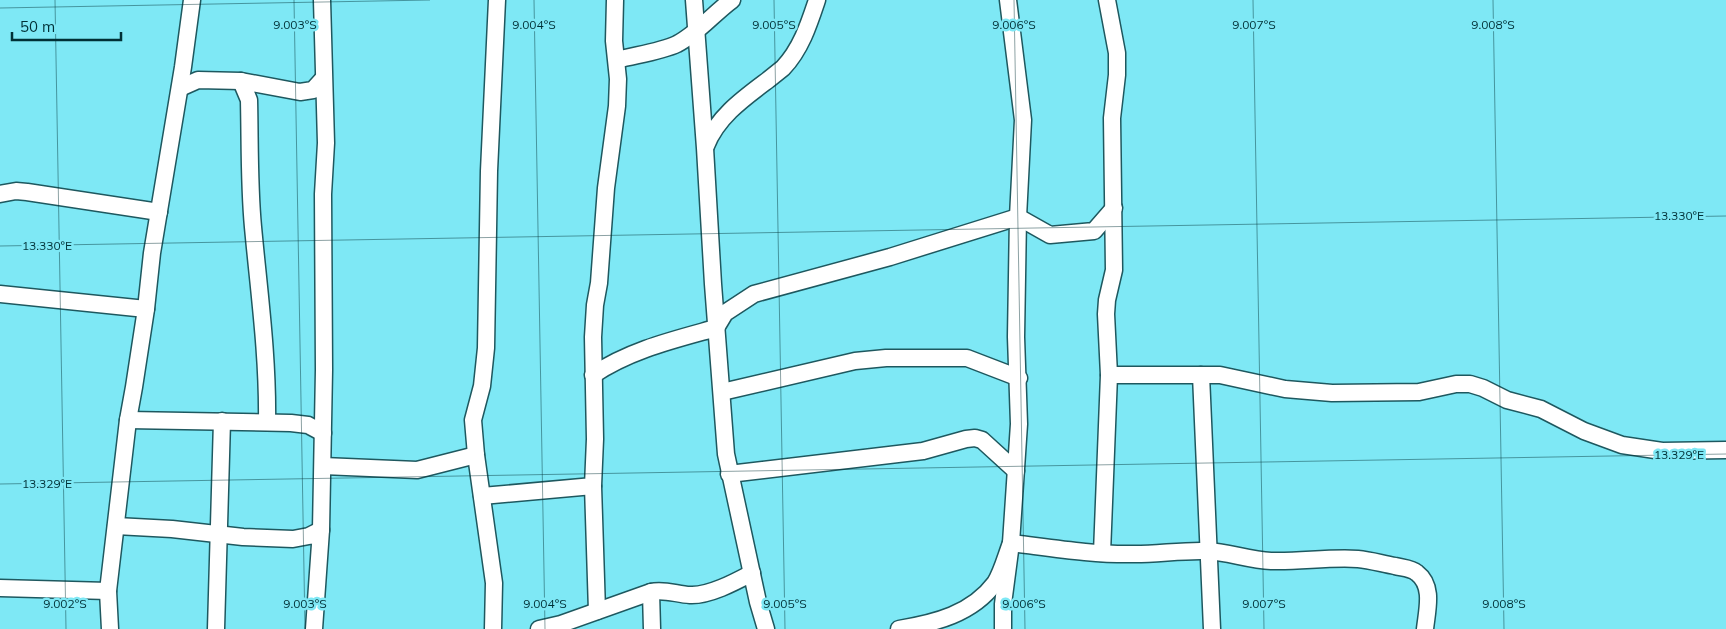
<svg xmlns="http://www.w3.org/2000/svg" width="1726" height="629" viewBox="0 0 1726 629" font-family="Mulish,sans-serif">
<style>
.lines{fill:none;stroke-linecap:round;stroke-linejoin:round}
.street-casing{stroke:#1e585f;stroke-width:19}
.street{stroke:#fff;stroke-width:16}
.ticks{fill:none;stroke:#003036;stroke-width:1;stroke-opacity:0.45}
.ticks-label{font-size:12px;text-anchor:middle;fill:#003036;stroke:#7ee8f5;stroke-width:5;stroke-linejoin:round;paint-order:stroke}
</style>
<rect width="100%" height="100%" fill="#7ee8f5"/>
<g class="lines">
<defs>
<g id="street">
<polyline points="694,0 705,148 713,284 726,454 758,602 766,629"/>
<path d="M617,60C635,55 660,52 677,44C698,33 713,14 732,0"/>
<path d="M241,81L249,100C250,142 249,185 253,227C259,292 268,356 267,422"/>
<polyline points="180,88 198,80 241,81 300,92 313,90 323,79"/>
<path d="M706,146C717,117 744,98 768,80C773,76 778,72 783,68C801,49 809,24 817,0"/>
<polyline points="0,194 16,191 27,192 159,212"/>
<polyline points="0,294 146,309"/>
<path d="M593,375C630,350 673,340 716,328L725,313L754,294L890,257L1018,217L1050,235L1094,231L1114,208"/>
<polyline points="1109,375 1220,375 1285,389 1332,393 1419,392 1456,384 1470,384 1483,388 1507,400 1541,409 1584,431 1622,445 1662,451 1726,450"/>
<polyline points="1201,375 1212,629"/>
<polyline points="722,392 855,361 886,358 967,358 1019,378"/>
<polyline points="128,420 291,423 308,425 323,433"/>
<polyline points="323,466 417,470 476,455"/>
<polyline points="729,474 923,451 966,439 975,438 982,440 1016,471"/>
<polyline points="593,486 597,611"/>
<polyline points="482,496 593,486 595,439 593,337 595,305 599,283 606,188 617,106 618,79 614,41 615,0"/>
<polyline points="116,526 172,529 243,537 293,539 309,536 321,530"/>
<polyline points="1102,553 1109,375 1106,314 1107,300 1114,270 1112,118 1117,75 1117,53 1107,0"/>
<polyline points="0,588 108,591"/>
<polyline points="651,592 652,629"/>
<polyline points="110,629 108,591 128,420 134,387 146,309 152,253 183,67 192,0"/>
<polyline points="216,629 222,421"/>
<polyline points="314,629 321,530 324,370 323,194 326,143 322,0"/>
<polyline points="493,629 494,583 476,455 473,420 482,386 486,348 489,171 497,0"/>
<path d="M539,629L561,624L651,592C664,589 676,594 690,595C709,596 735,582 752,573"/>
<path d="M899,629C935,623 972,614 995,583C1002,572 1006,556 1011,543C1052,548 1094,555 1135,554C1159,554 1183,550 1207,551C1228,552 1249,560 1271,561C1300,562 1329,557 1358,559C1370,560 1383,564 1395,566C1402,568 1411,568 1417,573C1434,586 1427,610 1425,629"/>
<polyline points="1003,629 1003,604 1011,543 1019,424 1016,337 1018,217 1023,120 1008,0"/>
</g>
</defs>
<!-- street casing -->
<use href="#street" class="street-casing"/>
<!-- street -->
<use href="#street" class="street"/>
</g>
<!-- ticks -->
<path class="ticks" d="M55,0L66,629M294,0L305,629M534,0L545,629M774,0L785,629M1014,0L1025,629M1253,0L1264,629M1493,0L1504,629M0,8L430,0M0,246L1726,216M0,484L1726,454"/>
<g class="ticks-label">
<text x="295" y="29">9.003°S</text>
<text x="534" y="29">9.004°S</text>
<text x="774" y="29">9.005°S</text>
<text x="1014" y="29">9.006°S</text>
<text x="1254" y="29">9.007°S</text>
<text x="1493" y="29">9.008°S</text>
<text x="1679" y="220">13.330°E</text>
<text x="47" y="250">13.330°E</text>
<text x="1679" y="459">13.329°E</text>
<text x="47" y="488">13.329°E</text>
<text x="65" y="608">9.002°S</text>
<text x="305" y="608">9.003°S</text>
<text x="545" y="608">9.004°S</text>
<text x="785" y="608">9.005°S</text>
<text x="1024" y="608">9.006°S</text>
<text x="1264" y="608">9.007°S</text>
<text x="1504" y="608">9.008°S</text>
</g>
<!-- scale -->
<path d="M12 32v8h109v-8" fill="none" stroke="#003036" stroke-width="2.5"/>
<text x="20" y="32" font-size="15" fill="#003036" stroke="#7ee8f5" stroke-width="4" paint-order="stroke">50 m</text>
</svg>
